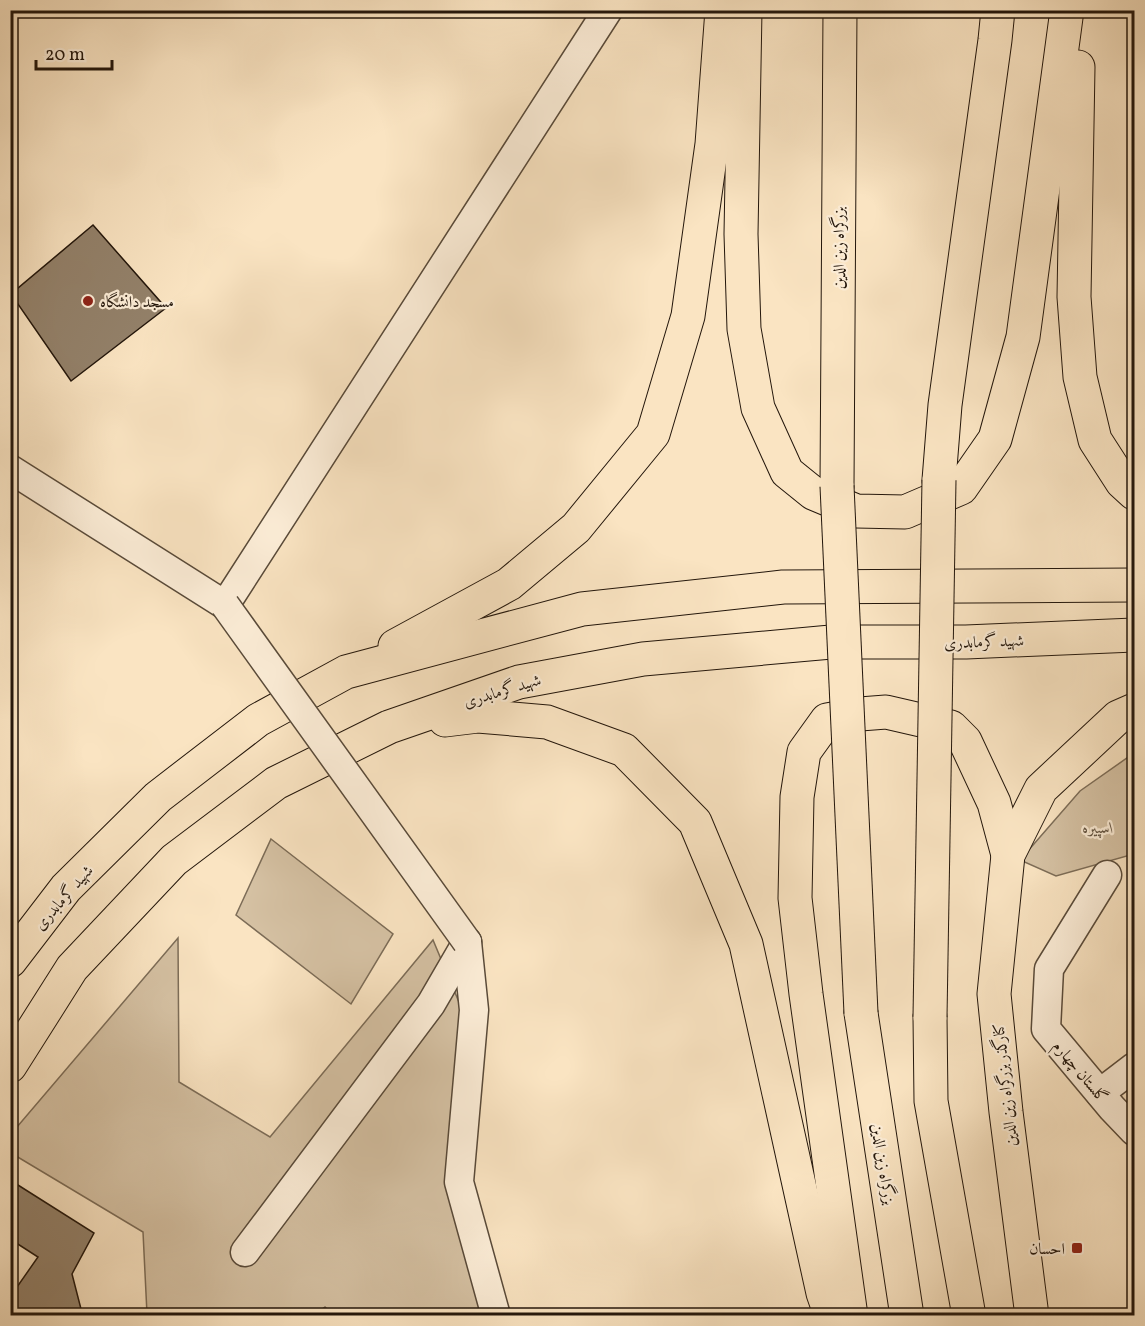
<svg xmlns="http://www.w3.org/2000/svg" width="1145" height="1326" viewBox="0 0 1145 1326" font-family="Vollkorn,Amiri,serif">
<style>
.green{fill:#d5c1a3;stroke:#7c6c57;stroke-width:1.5}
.building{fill:#93816a;stroke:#23160b;stroke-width:1.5}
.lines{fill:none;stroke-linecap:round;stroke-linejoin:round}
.minor-casing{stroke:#594a39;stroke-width:31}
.major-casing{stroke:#23160b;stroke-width:35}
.highway-casing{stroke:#23160b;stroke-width:35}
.minor{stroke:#fcedd7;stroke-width:28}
.major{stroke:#fae4c2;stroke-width:33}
.highway{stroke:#fae4c2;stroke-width:33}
.minor-bridge-casing{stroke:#594a39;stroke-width:31;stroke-linecap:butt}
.highway-bridge-casing{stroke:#23160b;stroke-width:35;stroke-linecap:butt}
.minor-bridge{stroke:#fcedd7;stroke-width:28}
.highway-bridge{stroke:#fae4c2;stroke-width:33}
.poi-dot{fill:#8f2418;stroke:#fcedd7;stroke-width:2}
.labels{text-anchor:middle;stroke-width:4.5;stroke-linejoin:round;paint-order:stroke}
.street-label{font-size:16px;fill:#23160b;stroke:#fcedd7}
.poi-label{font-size:16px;fill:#23160b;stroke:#fcedd7;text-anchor:start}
.park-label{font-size:16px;font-style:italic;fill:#615240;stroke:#fcedd7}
</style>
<rect width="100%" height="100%" fill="#fae4c2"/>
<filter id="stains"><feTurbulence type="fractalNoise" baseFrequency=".00333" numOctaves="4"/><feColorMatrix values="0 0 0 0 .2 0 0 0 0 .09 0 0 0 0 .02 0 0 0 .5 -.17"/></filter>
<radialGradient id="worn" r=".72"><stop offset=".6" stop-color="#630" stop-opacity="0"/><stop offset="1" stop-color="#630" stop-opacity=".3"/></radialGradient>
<!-- green -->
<g class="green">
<polygon points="1134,753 1134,854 1056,876 1020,860 1080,791"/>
<polygon points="271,839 393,934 351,1004 236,915"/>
<polygon points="178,938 179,1082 270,1137 433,940 474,1038 459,1182 490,1315 333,1315 325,1307 313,1316 150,1315 147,1314 143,1232 11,1153 11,1134"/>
</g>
<!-- building -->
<g class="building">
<polygon points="10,10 37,10 10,18"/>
<polygon points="93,225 166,308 71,381 11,294"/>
<polygon points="10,1180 94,1233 72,1274 81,1309 86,1316 10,1316 10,1297 38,1257 10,1239"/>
</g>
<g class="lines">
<defs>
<g id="minor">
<polyline points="10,469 225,605 608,10"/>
<polyline points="1107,875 1049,969 1046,1029 1112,1108 1134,1131"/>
<polyline points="467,942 474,1010 459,1182 496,1316"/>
<polyline points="1100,1093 1134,1067"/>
<polyline points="245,1252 431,1004 467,942"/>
</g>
<g id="major">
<polyline points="745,10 741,234 744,329 758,408 787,472 813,493 856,511 905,512 961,488 995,439 1023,337 1067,10"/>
<polyline points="1078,67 1074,297 1080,377 1095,440 1122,482 1134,493"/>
<polyline points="395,646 509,584 576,528 653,434 688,316 712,144 722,10"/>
<polyline points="445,720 478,716 547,722 624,750 695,822 746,944 823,1293 831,1316"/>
<polyline points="10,961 66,888 158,797 258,720 346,672 582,609 783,587 1134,585"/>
<polyline points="10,1066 72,968 174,860 276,783 389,727 519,682 643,659 831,642 966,642 1134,635"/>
<polyline points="851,1316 806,994 795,898 797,797 804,752 827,720 860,714 886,712 951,727 965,741 994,803 1008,855"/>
<polyline points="1032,1316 1006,1112 994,994 1008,855 1041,789 1118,717 1134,710"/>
</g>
<g id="highway">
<polyline points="939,480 945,405 995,40 998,10"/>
<polyline points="837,486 840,10"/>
<polyline points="861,1013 907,1316"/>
<polyline points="930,1017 931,1101 969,1316"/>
</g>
</defs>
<!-- minor casing -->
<use href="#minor" class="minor-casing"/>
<!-- major casing -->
<use href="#major" class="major-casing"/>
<!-- highway casing -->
<use href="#highway" class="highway-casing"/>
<!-- minor -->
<use href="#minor" class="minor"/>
<!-- major -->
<use href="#major" class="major"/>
<!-- highway -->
<use href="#highway" class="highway"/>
<defs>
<polyline id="minor-bridge" points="225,605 467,942"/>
<g id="highway-bridge">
<polyline points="837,486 861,1013"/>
<polyline points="930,1017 939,480"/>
</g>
</defs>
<!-- minor-bridge casing -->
<use href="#minor-bridge" class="minor-bridge-casing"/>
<!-- highway-bridge casing -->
<use href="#highway-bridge" class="highway-bridge-casing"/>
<!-- minor-bridge -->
<use href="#minor-bridge" class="minor-bridge"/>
<!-- highway-bridge -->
<use href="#highway-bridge" class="highway-bridge"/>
</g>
<!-- markers -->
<g class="poi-dot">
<circle cx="88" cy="301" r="6"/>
<rect x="1071" y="1242" width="12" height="12" rx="3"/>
</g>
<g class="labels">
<!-- street labels -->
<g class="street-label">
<text transform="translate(838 248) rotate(-90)" y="6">بزرگراه زین الدین</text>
<text transform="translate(984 641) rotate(-2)" y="6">شهید گرمابدری</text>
<text transform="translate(502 690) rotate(-17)" y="6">شهید گرمابدری</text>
<text transform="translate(63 897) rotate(-49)" y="6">شهید گرمابدری</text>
<text transform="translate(1081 1071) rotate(50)" y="6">گلستان چهارم</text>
<text transform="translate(1004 1085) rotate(-96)" y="6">کنارگذر بزرگراه زین الدین</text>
<text transform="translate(884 1164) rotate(81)" y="6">بزرگراه زین الدین</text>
</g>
<!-- poi labels -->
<g class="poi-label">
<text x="100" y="307">مسجد دانشگاه</text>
<text x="1065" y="1254" text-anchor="end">احسان</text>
</g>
<!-- park labels -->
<g class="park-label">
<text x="1098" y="833">اسپیره</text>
</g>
</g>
<!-- margin -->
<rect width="1145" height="1326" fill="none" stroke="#fae4c2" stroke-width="36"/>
<rect x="12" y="12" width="1121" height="1302" fill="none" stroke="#23160b" stroke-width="3"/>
<rect x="18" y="18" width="1109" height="1290" fill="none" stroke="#23160b" stroke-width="1.5"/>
<!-- scale -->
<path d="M36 60v9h76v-9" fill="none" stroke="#23160b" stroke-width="3"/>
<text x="45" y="60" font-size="18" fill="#23160b" stroke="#fcedd7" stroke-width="4.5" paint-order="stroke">20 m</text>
<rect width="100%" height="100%" filter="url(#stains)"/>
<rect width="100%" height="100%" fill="url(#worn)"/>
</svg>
